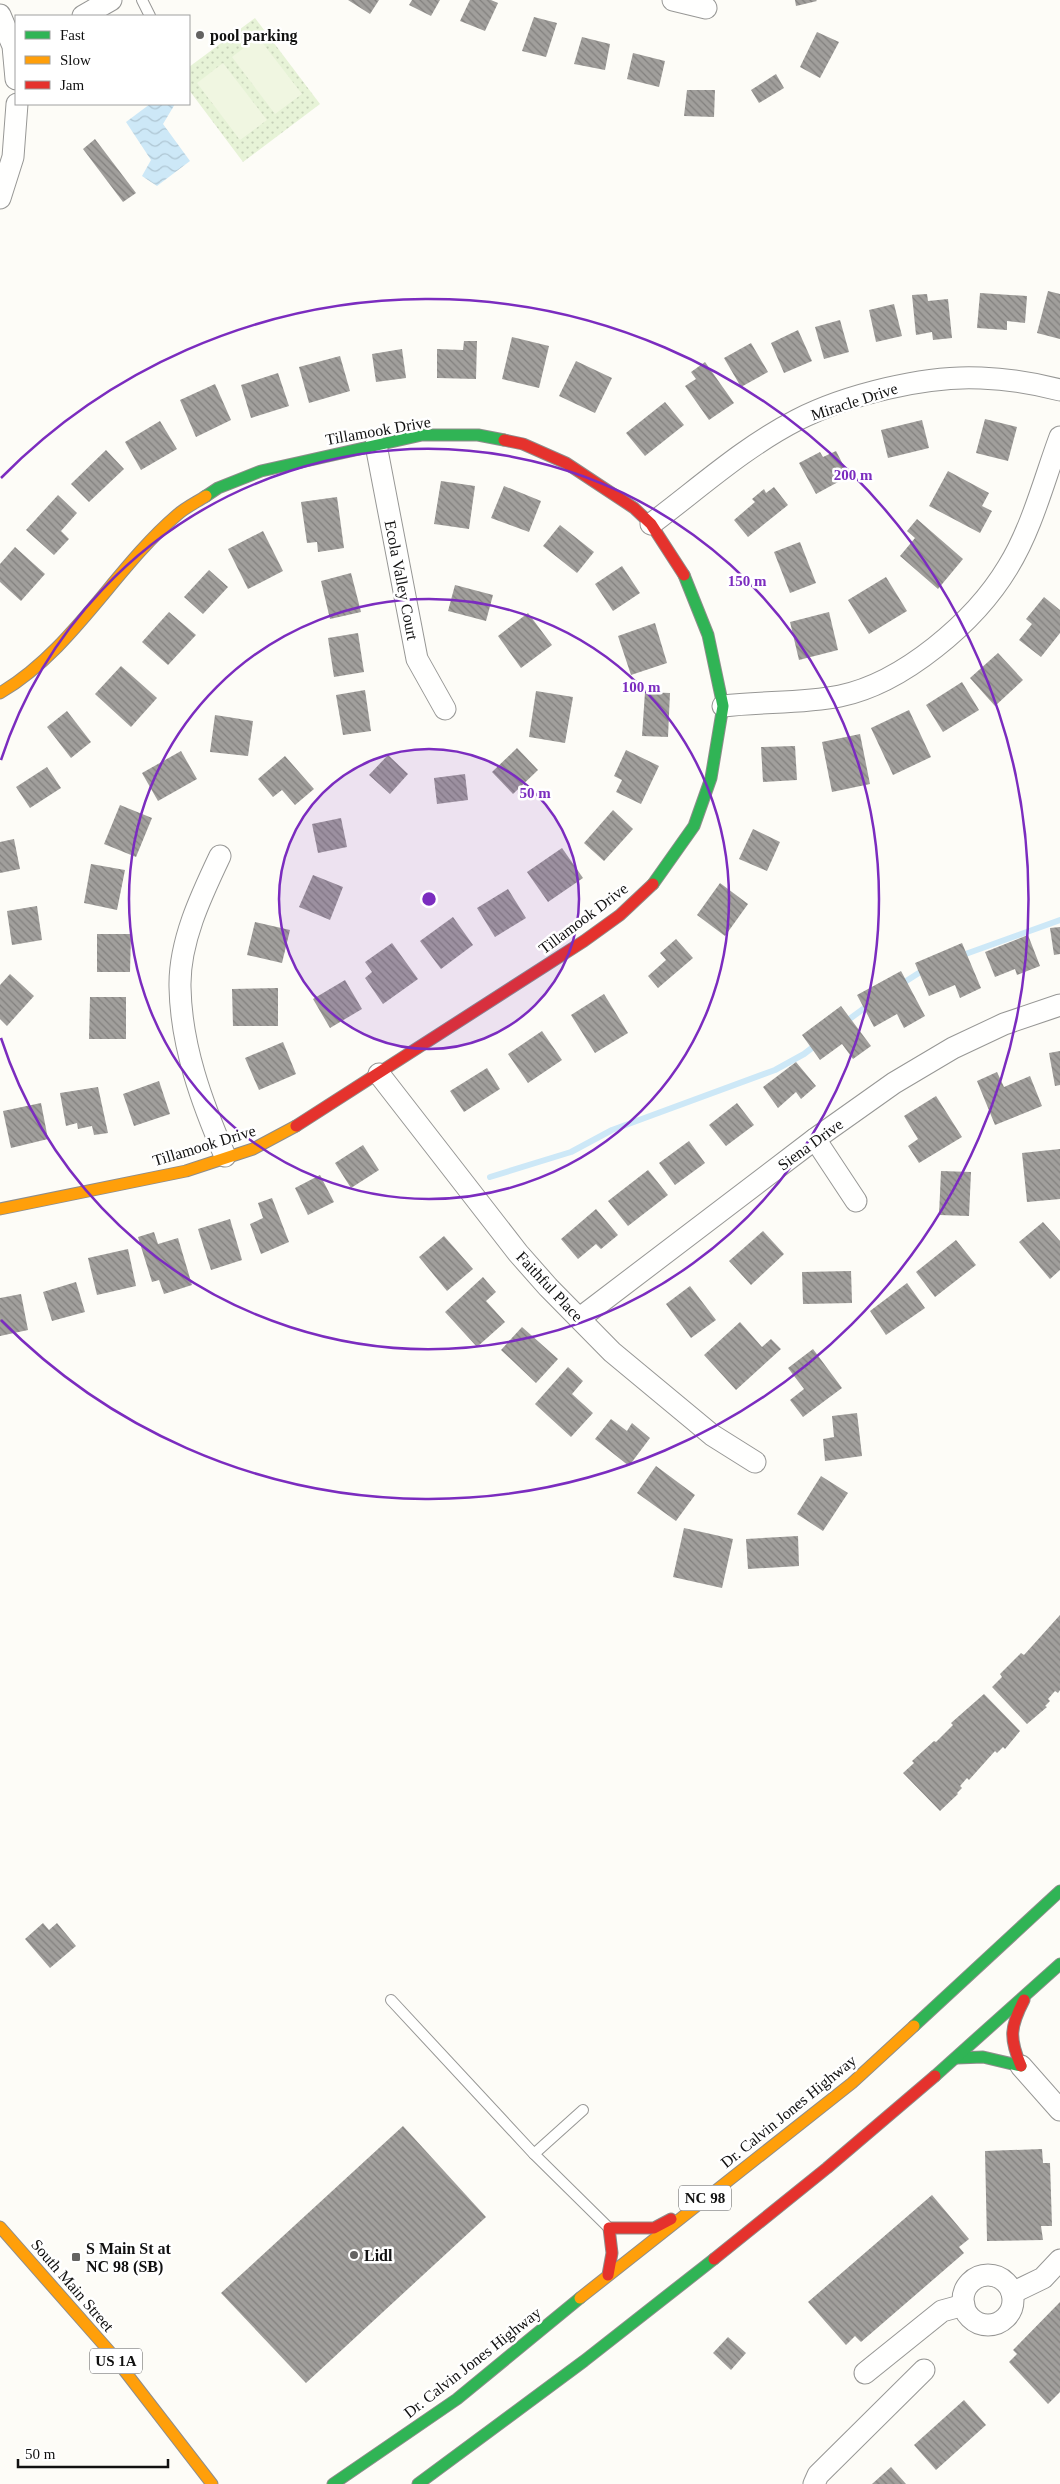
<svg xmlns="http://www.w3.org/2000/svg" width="1060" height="2484" viewBox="0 0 1060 2484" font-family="Georgia,serif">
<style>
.park{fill:url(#park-dots)}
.pitch{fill:#f0f6e1}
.water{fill:url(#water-waves)}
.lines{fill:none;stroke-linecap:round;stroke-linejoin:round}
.stream{stroke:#cde8f7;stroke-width:6}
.building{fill:url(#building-back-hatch)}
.lane-casing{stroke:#979795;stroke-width:12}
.street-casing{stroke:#979795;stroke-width:23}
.fast-casing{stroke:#8e8d8b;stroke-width:13}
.slow-casing{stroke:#8e8d8b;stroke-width:13}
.jam-casing{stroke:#8e8d8b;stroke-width:13}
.lane{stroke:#fffffe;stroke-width:10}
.street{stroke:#fffffe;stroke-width:21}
.fast{stroke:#30b455;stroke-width:11}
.slow{stroke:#ff9f0a;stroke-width:11}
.jam{stroke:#e5322d;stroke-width:11}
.ring{fill:none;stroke:#7b2cbf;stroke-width:2.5}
.poi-dot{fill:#646362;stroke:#fff;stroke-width:2}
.labels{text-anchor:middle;stroke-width:5;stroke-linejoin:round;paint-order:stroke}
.shield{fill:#fff;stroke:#585858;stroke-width:1}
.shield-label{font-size:15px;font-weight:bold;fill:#111}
.poi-label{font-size:16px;font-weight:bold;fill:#111;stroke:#fff;text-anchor:start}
.street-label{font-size:16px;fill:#111;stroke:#fff}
.centre{fill:#7b2cbf;stroke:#fff;stroke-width:2.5}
.ring-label{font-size:15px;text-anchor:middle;font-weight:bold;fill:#7b2cbf;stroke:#fff;stroke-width:5;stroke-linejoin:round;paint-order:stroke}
</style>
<defs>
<pattern id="park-dots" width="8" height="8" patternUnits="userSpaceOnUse" patternTransform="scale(1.25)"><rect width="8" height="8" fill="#e7f3d7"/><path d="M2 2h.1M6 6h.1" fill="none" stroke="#c5cfb8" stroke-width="1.8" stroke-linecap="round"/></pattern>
<pattern id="water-waves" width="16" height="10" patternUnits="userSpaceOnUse" patternTransform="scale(1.25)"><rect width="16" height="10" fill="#cde8f7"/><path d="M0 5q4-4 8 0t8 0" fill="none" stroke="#afc6d3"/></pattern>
<pattern id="building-back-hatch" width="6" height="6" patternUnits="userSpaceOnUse" patternTransform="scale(1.25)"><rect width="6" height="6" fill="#a19f9c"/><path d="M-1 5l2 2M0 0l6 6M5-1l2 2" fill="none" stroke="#82807e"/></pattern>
</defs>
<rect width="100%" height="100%" fill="#fdfcf7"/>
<!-- park -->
<polygon class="park" points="255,18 320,104 243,162 189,90 189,67"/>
<!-- pitch -->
<g class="pitch">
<polygon points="258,37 302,94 275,114 232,57"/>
<polygon points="223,63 267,120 240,140 197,83"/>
</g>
<!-- water -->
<polygon class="water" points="150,104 175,104 163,124 190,161 157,186 142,176 151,160 126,122"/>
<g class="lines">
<!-- stream -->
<g class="stream">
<polyline points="960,956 1060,920"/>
<polyline points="900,985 925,969"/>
<polyline points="844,1023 870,1004"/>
<polyline points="490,1177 571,1152 612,1130 775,1070 804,1054 817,1044"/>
</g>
</g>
<!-- building -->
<g class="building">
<polygon points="348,0 379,0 370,14"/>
<polygon points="412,0 440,0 431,16 409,5"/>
<polygon points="470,0 491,0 498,3 485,31 460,21"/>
<polygon points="795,0 816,0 817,1 796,6"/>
<polygon points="534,17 557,23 546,57 522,51"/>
<polygon points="817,32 839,42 820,78 800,67"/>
<polygon points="582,37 610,44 605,70 574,64"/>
<polygon points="633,53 665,61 659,87 627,79"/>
<polygon points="776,74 784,88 759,103 751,90"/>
<polygon points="687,90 715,90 714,117 684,116"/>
<polygon points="95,139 136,193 123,202 83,149"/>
<polygon points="1048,291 1060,294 1060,339 1037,333"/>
<polygon points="980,293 1027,296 1025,323 1007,321 1007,330 977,328"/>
<polygon points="927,294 928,301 948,299 952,338 933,340 932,332 916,335 912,295"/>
<polygon points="894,304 902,336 876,342 869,310"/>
<polygon points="840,320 849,352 824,359 815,327"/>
<polygon points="798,330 812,361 784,373 771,343"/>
<polygon points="512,337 549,346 539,388 502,379"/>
<polygon points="464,341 477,341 476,379 437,378 437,349 463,350"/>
<polygon points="751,343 768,372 741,387 724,358"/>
<polygon points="402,349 406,378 376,382 372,354"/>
<polygon points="340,356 350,391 309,403 299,367"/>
<polygon points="576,361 612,378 595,413 559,396"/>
<polygon points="705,362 734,403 709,420 685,386 696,379 691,372"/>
<polygon points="278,373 289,406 251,418 241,385"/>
<polygon points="215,384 231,420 196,437 180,400"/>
<polygon points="665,402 684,425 645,456 626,433"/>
<polygon points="985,419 1017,427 1008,461 976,453"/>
<polygon points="922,420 929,448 888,458 881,430"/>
<polygon points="160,421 177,449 141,470 125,442"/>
<polygon points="106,450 124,469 89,502 71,484"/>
<polygon points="836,451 849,476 816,494 799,463 820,452 823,457"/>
<polygon points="948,471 989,493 982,506 992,511 980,533 929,506"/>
<polygon points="441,481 475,486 469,529 434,524"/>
<polygon points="504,486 541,501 529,532 491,518"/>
<polygon points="774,487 788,505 748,537 734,520 755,502 752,499 764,489 766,493"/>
<polygon points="58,495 77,513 61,531 69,539 54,555 26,530"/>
<polygon points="337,497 344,548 318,552 317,542 307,543 301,502"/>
<polygon points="917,519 963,559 938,589 900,556 915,538 907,531"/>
<polygon points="560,525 594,552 577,573 543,546"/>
<polygon points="263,531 283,571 248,589 228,549"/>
<polygon points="800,542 816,583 790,593 774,552"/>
<polygon points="15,547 45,574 21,601 0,582 0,564"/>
<polygon points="622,566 640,593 613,611 595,584"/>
<polygon points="209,570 228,587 203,614 184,597"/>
<polygon points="351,573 361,612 330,619 321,581"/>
<polygon points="886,577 907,611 869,634 848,600"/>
<polygon points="455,585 493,595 486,621 448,611"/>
<polygon points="1044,597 1060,610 1060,633 1041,657 1019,640 1032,624 1026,619"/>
<polygon points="169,612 196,635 168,665 142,642"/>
<polygon points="829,612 838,650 799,660 790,622"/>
<polygon points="528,613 552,645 521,668 498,636"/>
<polygon points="655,623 667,663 631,675 618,636"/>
<polygon points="358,633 364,672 334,677 328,638"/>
<polygon points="998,653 1023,680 995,706 970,678"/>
<polygon points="121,666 157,698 131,727 95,694"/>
<polygon points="962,682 979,710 943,732 926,705"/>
<polygon points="365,690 371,731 343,735 336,695"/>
<polygon points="536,691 573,697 565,743 529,737"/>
<polygon points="645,692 670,693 668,737 642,736"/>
<polygon points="909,710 931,757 893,775 871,728"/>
<polygon points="67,711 91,742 71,758 47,727"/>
<polygon points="215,715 253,721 248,756 210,752"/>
<polygon points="860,734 870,784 832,792 822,742"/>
<polygon points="795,746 797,780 763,782 761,747"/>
<polygon points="517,748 538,770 513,794 492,772"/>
<polygon points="626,750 659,766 641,804 616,792 622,780 614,776"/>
<polygon points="181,751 197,779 158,801 142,773"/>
<polygon points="388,755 408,774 390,794 369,775"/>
<polygon points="285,756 314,789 295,805 282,790 273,797 258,779"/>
<polygon points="47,767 61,788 30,808 16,787"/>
<polygon points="465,774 468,800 437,804 434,778"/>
<polygon points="120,805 152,818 136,857 104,844"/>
<polygon points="613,810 633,829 604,861 584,843"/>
<polygon points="341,818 347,847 318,853 312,824"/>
<polygon points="753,829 780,842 767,871 739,859"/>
<polygon points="14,839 20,869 0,873 0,842"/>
<polygon points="562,848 583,878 548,902 527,872"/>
<polygon points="91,864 125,870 117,910 84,903"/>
<polygon points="313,875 343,887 330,920 299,907"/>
<polygon points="720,883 748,904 725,936 697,915"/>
<polygon points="508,889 526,918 495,937 477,908"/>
<polygon points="37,906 42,940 12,945 7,911"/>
<polygon points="453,917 473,945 441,969 420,941"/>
<polygon points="255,922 290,930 282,963 247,955"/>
<polygon points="1060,927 1060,954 1054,955 1050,928"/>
<polygon points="97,934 131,934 130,972 97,972"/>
<polygon points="1028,935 1040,966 1017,975 1015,969 995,977 985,952"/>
<polygon points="676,939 693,958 658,988 648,976 666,960 660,953"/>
<polygon points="392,943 418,979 383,1004 365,978 372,972 365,962"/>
<polygon points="962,943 981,988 960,998 955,985 929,996 915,963"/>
<polygon points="901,971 925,1016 904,1028 897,1014 874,1027 857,995"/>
<polygon points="10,974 34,996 7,1026 0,1019 0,985"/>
<polygon points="345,980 362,1009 330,1028 313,999"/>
<polygon points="278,988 278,1026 233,1026 232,989"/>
<polygon points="604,994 628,1033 595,1053 571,1015"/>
<polygon points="90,997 126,997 126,1039 89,1039"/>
<polygon points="841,1006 871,1046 853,1059 842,1044 820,1060 802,1035"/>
<polygon points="542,1031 562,1060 528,1083 508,1054"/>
<polygon points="283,1042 296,1074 259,1090 245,1058"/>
<polygon points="1060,1051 1060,1085 1055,1086 1049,1053"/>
<polygon points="796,1062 816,1086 801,1099 796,1092 778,1108 763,1087"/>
<polygon points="487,1068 500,1089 464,1112 450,1091"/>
<polygon points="997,1072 1004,1087 1030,1076 1042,1106 995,1125 977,1081"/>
<polygon points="159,1081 170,1114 134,1126 123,1094"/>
<polygon points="98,1087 108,1133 94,1135 92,1126 78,1129 77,1123 66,1126 60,1093"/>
<polygon points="936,1096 962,1137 919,1163 908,1146 918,1139 904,1116"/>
<polygon points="41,1103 48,1139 11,1148 3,1111"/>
<polygon points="737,1103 754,1125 726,1146 709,1125"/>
<polygon points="689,1141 705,1163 675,1185 659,1163"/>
<polygon points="363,1145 379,1170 351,1188 335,1163"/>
<polygon points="1060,1149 1060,1199 1027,1202 1022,1153"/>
<polygon points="648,1170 668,1195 628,1226 608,1201"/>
<polygon points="941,1171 971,1172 969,1216 939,1215"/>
<polygon points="320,1175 334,1202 308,1215 295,1188"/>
<polygon points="272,1198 289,1242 261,1254 250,1224 263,1218 258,1203"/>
<polygon points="596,1209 618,1235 601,1249 596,1244 578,1259 561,1239"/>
<polygon points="230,1219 242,1260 211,1270 198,1229"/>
<polygon points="1043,1222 1060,1241 1060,1270 1050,1279 1019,1242"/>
<polygon points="763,1231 784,1254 751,1285 729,1261"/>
<polygon points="154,1232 158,1244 178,1238 192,1285 164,1294 159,1280 152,1282 138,1237"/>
<polygon points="444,1236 473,1269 447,1291 419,1257"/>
<polygon points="956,1240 976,1265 935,1297 916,1272"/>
<polygon points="128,1249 136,1286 97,1295 88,1258"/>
<polygon points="851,1271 852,1303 803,1304 802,1272"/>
<polygon points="483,1277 496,1292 486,1301 505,1322 477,1347 445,1312"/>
<polygon points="76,1282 85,1312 52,1321 43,1292"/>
<polygon points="907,1283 925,1308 886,1335 870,1311"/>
<polygon points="690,1286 716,1320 691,1338 666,1304"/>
<polygon points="21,1294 28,1330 0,1336 0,1298"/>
<polygon points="740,1322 762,1347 771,1339 781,1349 736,1390 704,1355"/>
<polygon points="522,1327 558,1359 536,1383 501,1350"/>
<polygon points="813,1349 842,1388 803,1417 790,1400 804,1389 788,1368"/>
<polygon points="568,1367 583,1381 572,1394 593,1413 571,1437 535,1404"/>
<polygon points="857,1413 862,1456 825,1461 823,1439 834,1437 832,1416"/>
<polygon points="611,1419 627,1431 632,1423 650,1438 629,1466 595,1439"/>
<polygon points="656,1466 695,1495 676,1521 637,1493"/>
<polygon points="821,1476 848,1493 823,1531 797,1514"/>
<polygon points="684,1528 733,1539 722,1588 673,1577"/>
<polygon points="798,1536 799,1566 748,1569 746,1539"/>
<polygon points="1060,1615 1060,1690 1058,1693 1055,1691 1048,1699 1050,1701 1045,1706 1047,1707 1027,1724 992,1687 1002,1677 1000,1674 1021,1653 1024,1655"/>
<polygon points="984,1694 1020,1731 1005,1749 1003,1747 997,1753 995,1751 969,1780 967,1778 960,1786 962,1788 957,1793 958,1794 940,1811 903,1773 914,1763 912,1761 934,1741 936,1742 953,1725 951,1723"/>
<polygon points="43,1923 49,1930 57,1923 76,1946 50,1968 25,1939"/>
<polygon points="403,2126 486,2217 306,2383 221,2293"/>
<polygon points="1042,2149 1043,2163 1050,2163 1052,2226 1041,2226 1043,2240 987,2241 985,2151"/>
<polygon points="932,2195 969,2239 959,2247 964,2253 861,2342 855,2336 846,2345 808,2302"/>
<polygon points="1060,2302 1060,2392 1048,2404 1009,2362 1017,2354 1013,2350"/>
<polygon points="728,2337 746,2353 731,2370 713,2353"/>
<polygon points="964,2400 986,2425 936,2470 914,2445"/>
<polygon points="891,2467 906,2484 872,2484"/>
</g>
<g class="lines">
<defs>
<g id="lane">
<polyline points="142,0 150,16"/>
<polyline points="391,2000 534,2154 608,2227"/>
<polyline points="534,2154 583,2110"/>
</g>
<g id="street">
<polyline points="673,0 706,8"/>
<polyline points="0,15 13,46 16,79"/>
<polyline points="83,16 111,0"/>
<polyline points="0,198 13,157 17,104"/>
<polyline points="376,445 417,659 445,709"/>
<path d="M651,524C698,489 744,447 797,420C846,395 926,375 981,378C1008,379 1034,383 1060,390"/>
<path d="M723,706C762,701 801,704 840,696C903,683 975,622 1008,567C1032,528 1044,480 1060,437"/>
<path d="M220,856C201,896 179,942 180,987C181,1046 202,1103 225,1156"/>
<polyline points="379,1074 518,1253 548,1287 612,1352 712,1435 755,1462"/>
<polyline points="815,1139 856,1201"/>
<polyline points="580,1318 815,1139 894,1083 953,1048 1004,1024 1060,1005"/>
<polyline points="1021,2066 1060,2110"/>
<circle cx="988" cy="2300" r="25"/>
<polyline points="1012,2293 1043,2278 1060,2260"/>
<polyline points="865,2373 942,2311 964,2305"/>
<polyline points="814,2484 818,2475 924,2370"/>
</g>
<g id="fast">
<polyline points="206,496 218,488 261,471 422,435 478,435 504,440"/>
<polyline points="653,884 694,826 711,778 723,706 708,635 684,575"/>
<polyline points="914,2026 1060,1891"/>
<polyline points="957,2058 983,2057 1021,2066"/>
<polyline points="935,2076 1060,1964"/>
<polyline points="333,2484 457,2399 580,2298"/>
<polyline points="418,2484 584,2361 714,2259"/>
</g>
<g id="slow">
<path d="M0,693C73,650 114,569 177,515C186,507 197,502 206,496"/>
<polyline points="0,1209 186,1171 253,1149 296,1126"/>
<polyline points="0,2227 110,2352 212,2484"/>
<polyline points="580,2298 852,2083 914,2026"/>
</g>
<g id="jam">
<polyline points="504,440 523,444 566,463 634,508 651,524 684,575"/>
<polyline points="296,1126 584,941 620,915 653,884"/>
<path d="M1021,2066C1009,2038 1010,2027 1024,2000"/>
<polyline points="714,2259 827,2168 935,2076"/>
<polyline points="608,2275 612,2253 609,2228 654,2228 671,2219"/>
</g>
</defs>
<!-- lane casing -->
<use href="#lane" class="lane-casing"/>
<!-- street casing -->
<use href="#street" class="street-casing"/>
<!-- fast casing -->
<use href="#fast" class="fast-casing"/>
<!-- slow casing -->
<use href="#slow" class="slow-casing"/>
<!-- jam casing -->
<use href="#jam" class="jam-casing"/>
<!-- lane -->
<use href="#lane" class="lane"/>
<!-- street -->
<use href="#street" class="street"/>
<!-- fast -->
<use href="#fast" class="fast"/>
<!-- slow -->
<use href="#slow" class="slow"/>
<!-- jam -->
<use href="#jam" class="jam"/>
</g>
<!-- distance rings -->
<circle cx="429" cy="899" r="150" fill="#7b2cbf" fill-opacity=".12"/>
<g class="ring">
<circle cx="429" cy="899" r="150"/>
<circle cx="429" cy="899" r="300"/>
<path d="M1 760A450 450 0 1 1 1 1038"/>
<path d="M1 478A600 600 0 1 1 1 1320"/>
</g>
<!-- markers -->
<g class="poi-dot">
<circle cx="200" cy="35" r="5"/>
<circle cx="354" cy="2255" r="5"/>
<rect x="71" y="2252" width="10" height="10" rx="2.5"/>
</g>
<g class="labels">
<!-- shield labels -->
<g class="shield">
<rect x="679" y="2185.5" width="52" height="25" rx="4"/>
<rect x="90" y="2348.5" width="52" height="25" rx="4"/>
</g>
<g class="shield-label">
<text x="705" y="2203">NC 98</text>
<text x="116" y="2366">US 1A</text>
</g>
<!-- poi labels -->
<g class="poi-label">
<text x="210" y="41">pool parking</text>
<text x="86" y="2254">S Main St at<tspan x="86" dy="18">NC 98 (SB)</tspan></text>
<text x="364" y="2261">Lidl</text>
</g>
<!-- street labels -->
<g class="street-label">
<text transform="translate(854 401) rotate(-18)" y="6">Miracle Drive</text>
<text transform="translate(378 430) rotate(-10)" y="6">Tillamook Drive</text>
<text transform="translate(402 580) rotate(79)" y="6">Ecola Valley Court</text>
<text transform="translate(583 918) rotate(-37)" y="6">Tillamook Drive</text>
<text transform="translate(810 1144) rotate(-36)" y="6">Siena Drive</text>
<text transform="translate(204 1145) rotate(-17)" y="6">Tillamook Drive</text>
<text transform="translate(550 1286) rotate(47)" y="6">Faithful Place</text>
<text transform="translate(788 2111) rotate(-39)" y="6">Dr. Calvin Jones Highway</text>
<text transform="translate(73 2285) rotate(49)" y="6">South Main Street</text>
<text transform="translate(472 2362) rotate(-38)" y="6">Dr. Calvin Jones Highway</text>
</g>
</g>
<circle cx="429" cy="899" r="8" class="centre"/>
<g class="ring-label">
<text x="853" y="480">200 m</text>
<text x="747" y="586">150 m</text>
<text x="641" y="692">100 m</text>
<text x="535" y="798">50 m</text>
</g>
<!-- legend -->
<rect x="15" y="15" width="175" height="90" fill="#ffffff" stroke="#a0a0a0"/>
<rect x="25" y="31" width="25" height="8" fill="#30b455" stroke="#a0a0a0"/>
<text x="60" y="40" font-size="15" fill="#111111">Fast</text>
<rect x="25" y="56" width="25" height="8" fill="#ff9f0a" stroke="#a0a0a0"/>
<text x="60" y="65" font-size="15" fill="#111111">Slow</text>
<rect x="25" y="81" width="25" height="8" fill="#e5322d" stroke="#a0a0a0"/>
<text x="60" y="90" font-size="15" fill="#111111">Jam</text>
<!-- scale -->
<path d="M18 2459v8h150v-8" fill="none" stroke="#111111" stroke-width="2.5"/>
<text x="25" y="2459" font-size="15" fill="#111111" stroke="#ffffff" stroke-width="4" paint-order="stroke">50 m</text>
</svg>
